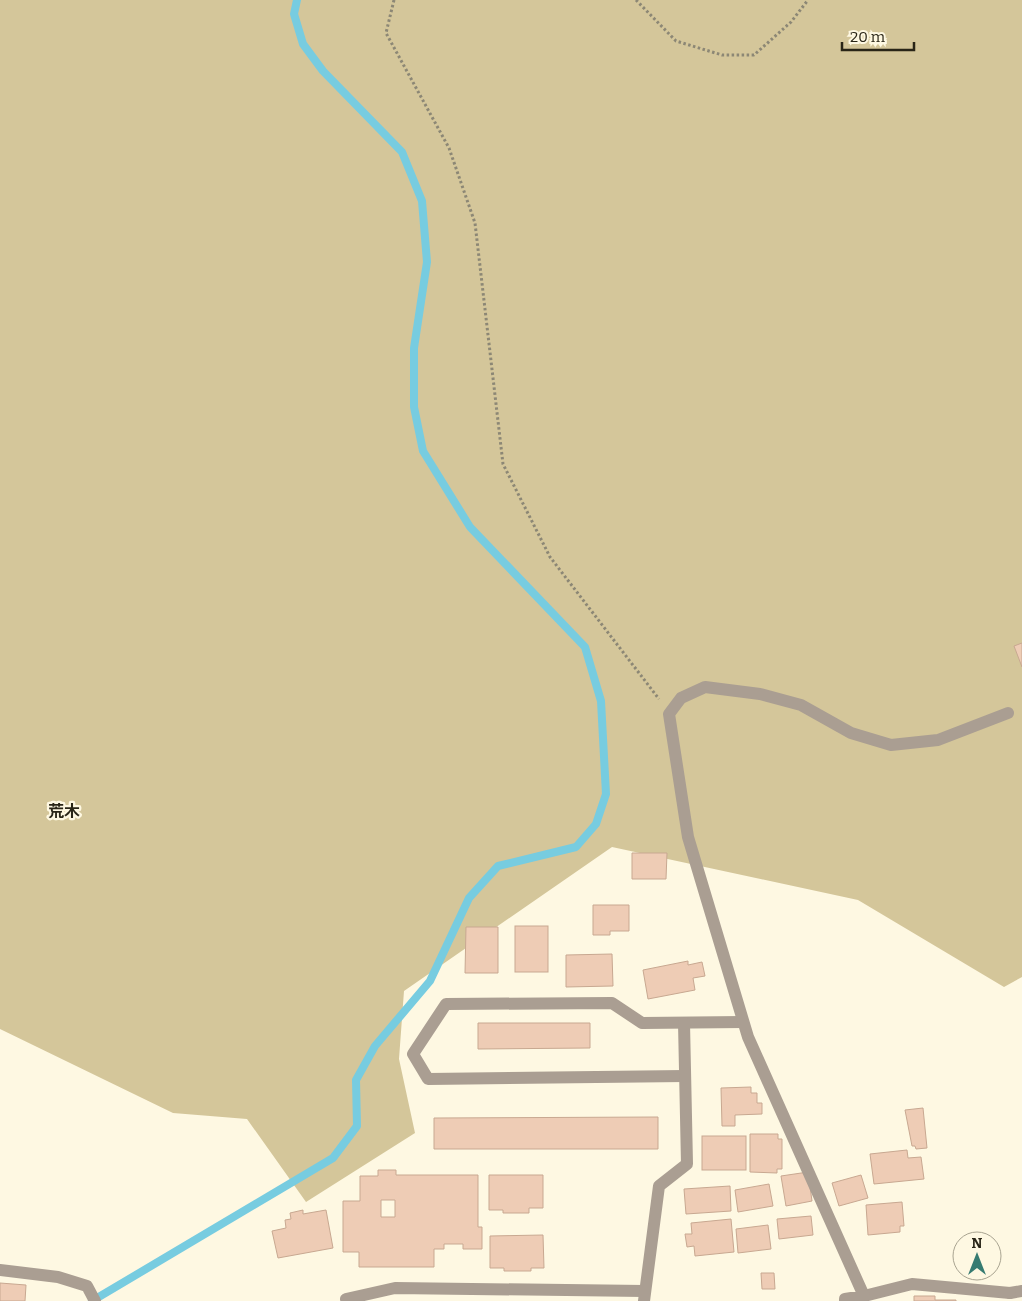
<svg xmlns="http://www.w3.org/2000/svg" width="1022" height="1301" viewBox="0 0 1022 1301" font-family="Bitter,'Noto Sans JP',serif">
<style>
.green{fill:#d4c69a}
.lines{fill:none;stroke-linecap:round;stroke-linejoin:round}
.stream{stroke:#77cce0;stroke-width:8}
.building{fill:#eeccb5;stroke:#c8a891;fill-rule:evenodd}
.path{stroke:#8c8775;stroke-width:3;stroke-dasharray:2.5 2.5;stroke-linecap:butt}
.lane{stroke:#aa9e92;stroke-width:12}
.street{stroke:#aa9e92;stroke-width:12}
.labels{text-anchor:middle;stroke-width:4.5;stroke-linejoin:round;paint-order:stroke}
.quarter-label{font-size:16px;font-weight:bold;fill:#292517;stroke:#fef8e2}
</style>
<rect width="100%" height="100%" fill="#fef8e2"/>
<!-- green -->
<polygon class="green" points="0,0 1022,0 1022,977 1004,987 858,900 612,847 404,991 399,1059 415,1133 306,1202 247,1119 173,1113 0,1029"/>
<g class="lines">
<!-- stream -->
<polyline class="stream" points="92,1301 333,1158 357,1126 356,1080 375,1046 430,981 469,898 498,866 576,847 596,824 606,794 601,701 585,647 470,527 423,451 414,407 414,348 427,262 422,201 402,152 323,71 303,44 294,14 297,0"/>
</g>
<!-- building -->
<g class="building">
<polygon points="1022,643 1022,667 1014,646"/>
<polygon points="632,853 667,853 666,879 632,879"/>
<polygon points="593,905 629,905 629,931 610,931 610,935 593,935"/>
<rect x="515" y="926" width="33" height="46"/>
<polygon points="466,927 498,927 498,973 465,973"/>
<polygon points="612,954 613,986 566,987 566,955"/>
<polygon points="688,961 688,965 702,962 705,976 693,978 695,990 648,999 643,970"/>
<polygon points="478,1023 590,1023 590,1048 478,1049"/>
<polygon points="751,1087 751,1093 757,1093 757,1103 762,1103 762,1114 735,1115 735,1126 722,1126 721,1088"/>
<polygon points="923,1108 927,1148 916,1149 915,1146 912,1146 905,1110"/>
<polygon points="658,1117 658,1149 434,1149 434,1118"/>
<polygon points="750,1134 778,1134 778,1139 782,1139 782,1169 777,1169 777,1173 750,1172"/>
<rect x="702" y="1136" width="44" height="34"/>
<polygon points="907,1150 908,1158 921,1157 924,1179 874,1184 870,1154"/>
<path d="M378,1170H396V1175H478V1227H482V1249H463V1244H444V1249H434V1267H359V1252H343V1201H360V1176H378ZM381,1200H395V1217H381Z"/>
<polygon points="808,1172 812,1201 786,1206 781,1176"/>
<polygon points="489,1175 543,1175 543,1208 529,1208 529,1213 503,1213 503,1210 489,1210"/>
<polygon points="861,1175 868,1198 839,1206 832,1183"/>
<polygon points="769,1184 773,1206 738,1212 735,1190"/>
<polygon points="730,1186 731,1211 686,1214 684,1189"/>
<polygon points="902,1202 904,1226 900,1226 900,1232 868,1235 866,1205"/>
<polygon points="303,1210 303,1214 326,1210 333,1248 278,1258 272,1231 286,1228 285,1220 291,1219 290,1213"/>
<polygon points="811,1216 813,1235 779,1239 777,1219"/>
<polygon points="731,1219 734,1252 695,1256 694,1246 687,1247 685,1234 692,1234 691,1223"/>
<polygon points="768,1225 771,1249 738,1253 736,1229"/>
<polygon points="543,1235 544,1268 531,1268 531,1271 504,1271 504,1268 490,1268 490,1236"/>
<polygon points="761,1273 774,1273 775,1289 762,1289"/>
<polygon points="0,1283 26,1285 25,1301 0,1301"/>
<polygon points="914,1296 935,1296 935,1300 956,1300 956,1301 914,1301"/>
</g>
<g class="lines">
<!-- path -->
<g class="path">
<polyline points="394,0 386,33 449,148 475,223 503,464 550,557 659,699"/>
<polyline points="636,0 676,41 722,55 754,55 791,22 808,0"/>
</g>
<!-- lane -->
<polyline class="lane" points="1010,1293 1022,1291"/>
<!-- street -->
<g class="street">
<polyline points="685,1076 428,1079 413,1054 446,1004 612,1003 642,1023 743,1022"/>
<polyline points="0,1270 58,1277 87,1286 95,1301"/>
<polyline points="864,1296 912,1284 1010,1293"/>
<polyline points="346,1299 395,1288 644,1291"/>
<polyline points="644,1301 659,1186 687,1164 684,1023"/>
<polyline points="845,1301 845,1299 864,1296 748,1037 688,837 669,714 681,698 705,687 760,694 801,705 851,733 891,745 938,740 1008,713"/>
</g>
</g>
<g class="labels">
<!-- quarter labels -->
<g class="quarter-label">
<text x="64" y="817">荒木</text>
</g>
</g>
<!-- north arrow -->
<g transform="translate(977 1256)"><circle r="24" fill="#fef8e2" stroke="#a9a491"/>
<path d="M0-4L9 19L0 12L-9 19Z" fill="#367b71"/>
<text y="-8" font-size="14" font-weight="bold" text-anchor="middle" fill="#292517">N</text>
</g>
<!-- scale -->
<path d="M842 42v8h72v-8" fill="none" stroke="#292517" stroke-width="2.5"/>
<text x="850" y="42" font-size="15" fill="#292517" stroke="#fef8e2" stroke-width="4" paint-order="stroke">20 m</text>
</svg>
